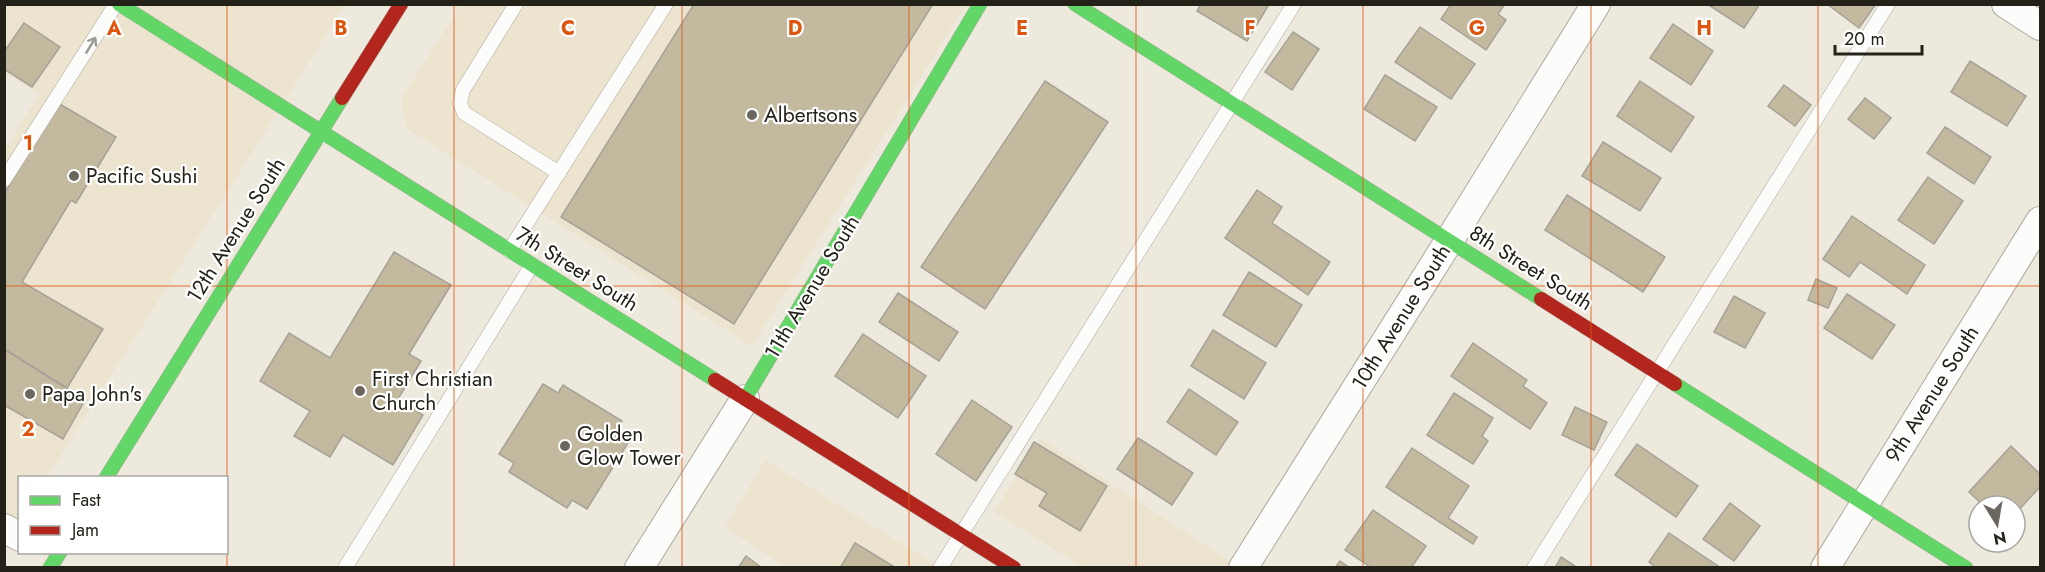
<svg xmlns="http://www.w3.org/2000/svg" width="2045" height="572" viewBox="0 0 2045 572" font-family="Jost,sans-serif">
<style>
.built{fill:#ece4ce}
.building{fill:#c3b99f;stroke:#a5a299;stroke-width:1.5}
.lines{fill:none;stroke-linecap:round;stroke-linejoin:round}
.lane-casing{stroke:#ada9a0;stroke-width:15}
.street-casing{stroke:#ada9a0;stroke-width:30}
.fast-casing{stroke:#ada9a0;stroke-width:15}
.jam-casing{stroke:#ada9a0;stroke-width:15}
.lane{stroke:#fcfcfa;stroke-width:14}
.street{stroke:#fcfcfa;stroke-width:28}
.fast{stroke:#63d668;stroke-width:14}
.jam{stroke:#b3261e;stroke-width:14}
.oneway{stroke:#9b9995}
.grid{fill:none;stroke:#de560d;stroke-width:1.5;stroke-opacity:0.55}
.poi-dot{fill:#6b675e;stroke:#fff;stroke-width:2}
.labels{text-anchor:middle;stroke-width:4.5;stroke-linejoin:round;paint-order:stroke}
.poi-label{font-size:21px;fill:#242119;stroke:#fff;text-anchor:start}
.street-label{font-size:21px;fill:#242119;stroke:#fff}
.grid-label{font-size:20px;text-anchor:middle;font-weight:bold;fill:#de560d;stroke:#fff;stroke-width:4.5;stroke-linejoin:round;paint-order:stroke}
</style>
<rect width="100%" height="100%" fill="#eee9dd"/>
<!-- built -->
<g class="built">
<polygon points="5,5 345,5 47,477 20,478 19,522 5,546 5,150 39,94 5,73"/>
<polygon points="461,5 966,5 752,346 406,128 401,99"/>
<polygon points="1040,438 1239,567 1083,567 994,512"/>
<polygon points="765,460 940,567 785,567 725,527"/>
</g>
<!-- building -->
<g class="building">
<polygon points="694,4 933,4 734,324 561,217"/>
<polygon points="1201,4 1266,4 1268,6 1247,41 1197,11"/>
<polygon points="1451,4 1505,4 1498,14 1506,20 1486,50 1441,19"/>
<polygon points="1707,4 1755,4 1758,7 1744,28"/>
<polygon points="1827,4 1876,4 1859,28"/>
<polygon points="24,23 60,47 32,87 4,69 4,52"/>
<polygon points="1673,24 1713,51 1691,85 1650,58"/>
<polygon points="1420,27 1475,64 1451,99 1395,62"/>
<polygon points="1293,32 1319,49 1292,90 1265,72"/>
<polygon points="1970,61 2026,96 2007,126 1951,92"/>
<polygon points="1385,75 1437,107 1415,141 1364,109"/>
<polygon points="1045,81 1108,122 985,309 921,267"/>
<polygon points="1640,81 1694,117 1671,152 1617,116"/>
<polygon points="1784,85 1811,105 1795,126 1768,106"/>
<polygon points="1865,98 1891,118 1874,139 1848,119"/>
<polygon points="58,103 116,137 76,203 71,200 22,282 103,329 67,388 4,349 4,194"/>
<polygon points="1945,127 1991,157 1974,184 1927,153"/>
<polygon points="1603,142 1661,178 1640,211 1582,176"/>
<polygon points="1928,177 1963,201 1934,244 1898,220"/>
<polygon points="1257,190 1282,207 1272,223 1330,262 1308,295 1225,238"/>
<polygon points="1567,195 1665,257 1643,292 1545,230"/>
<polygon points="1852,216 1925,265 1907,294 1860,262 1849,277 1823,259"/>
<polygon points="394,252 451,285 409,354 421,361 398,399 423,415 393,465 343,435 330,457 294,436 310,411 260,381 289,333 330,358"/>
<polygon points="1249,272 1302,305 1276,347 1223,315"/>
<polygon points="1816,279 1837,288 1828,308 1808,300"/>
<polygon points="898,293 958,332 939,361 879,322"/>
<polygon points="1847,294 1895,325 1872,359 1824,328"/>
<polygon points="1734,296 1765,313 1745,348 1714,332"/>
<polygon points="1213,330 1266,363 1244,399 1191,366"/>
<polygon points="863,334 926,376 898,418 835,376"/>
<polygon points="1473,343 1527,380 1523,386 1547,403 1530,429 1451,376"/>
<polygon points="4,349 85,400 63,439 4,405"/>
<polygon points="543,384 558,393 563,385 622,421 616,430 631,438 587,509 572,500 567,508 509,472 514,463 499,454"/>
<polygon points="1189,389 1238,422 1216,455 1167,422"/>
<polygon points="1454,393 1493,418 1482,436 1488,441 1473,464 1427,435"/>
<polygon points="972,400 1012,427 976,481 936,454"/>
<polygon points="1575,407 1607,422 1594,450 1562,435"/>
<polygon points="1138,438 1193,473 1172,505 1117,469"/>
<polygon points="1034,442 1107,486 1080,531 1039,506 1047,493 1015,474"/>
<polygon points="1637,444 1698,486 1676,517 1615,475"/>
<polygon points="2011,446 2040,474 2040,487 2015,514 2015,506 1984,506 1969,492"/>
<polygon points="1412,448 1469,486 1448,518 1477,537 1473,544 1386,487"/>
<polygon points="1730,503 1760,526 1734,561 1703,539"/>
<polygon points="1373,510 1426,546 1411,568 1372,568 1345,550"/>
<polygon points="1669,533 1721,568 1657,568 1649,562"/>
<polygon points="855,543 893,566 892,568 840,568"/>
<polygon points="746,556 762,568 738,568"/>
<polygon points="1561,557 1578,568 1555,568"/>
<polygon points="1340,561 1350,568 1335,568"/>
</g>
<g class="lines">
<defs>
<g id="lane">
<polyline points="516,4 463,90 460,103 464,113 559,173"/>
<polyline points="4,180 116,4"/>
<polyline points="509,251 666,4"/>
<polyline points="345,568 532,265"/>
<polyline points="940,568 1294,4"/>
<polyline points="1534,568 1888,4"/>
</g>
<g id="street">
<polyline points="2006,4 2040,26"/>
<polyline points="4,528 20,537"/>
<polyline points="639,568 745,399"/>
<polyline points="1243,568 1449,241 1596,4"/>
<polyline points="1825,568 2040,221"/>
</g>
<g id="fast">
<polyline points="119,4 715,380"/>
<polyline points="1075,4 1541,299"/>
<polyline points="1675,384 1966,568"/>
<polyline points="745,399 980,4"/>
<polyline points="106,478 342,98"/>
<polyline points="50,568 60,552"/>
</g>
<g id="jam">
<polyline points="342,98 401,4"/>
<polyline points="1541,299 1675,384"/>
<polyline points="715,380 1014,568"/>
</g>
</defs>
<!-- lane casing -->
<use href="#lane" class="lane-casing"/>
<!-- street casing -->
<use href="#street" class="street-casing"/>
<!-- fast casing -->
<use href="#fast" class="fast-casing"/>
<!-- jam casing -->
<use href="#jam" class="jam-casing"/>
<!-- lane -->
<use href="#lane" class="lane"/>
<!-- street -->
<use href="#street" class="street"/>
<!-- fast -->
<use href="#fast" class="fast"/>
<!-- jam -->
<use href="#jam" class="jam"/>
</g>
<!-- one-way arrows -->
<defs><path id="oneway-shaft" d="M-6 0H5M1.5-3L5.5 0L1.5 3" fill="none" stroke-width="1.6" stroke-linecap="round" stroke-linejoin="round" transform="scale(1.5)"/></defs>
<use class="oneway" href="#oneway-shaft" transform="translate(91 45) rotate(-59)"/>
<!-- grid -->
<path class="grid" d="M227,4V568M454,4V568M682,4V568M909,4V568M1136,4V568M1363,4V568M1591,4V568M1818,4V568M4,286H2040"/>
<!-- markers -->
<g class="poi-dot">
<circle cx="752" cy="115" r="6"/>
<circle cx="74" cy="176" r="6"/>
<circle cx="360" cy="391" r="6"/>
<circle cx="30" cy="394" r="6"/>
<circle cx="565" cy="446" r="6"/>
</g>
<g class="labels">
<!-- poi labels -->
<g class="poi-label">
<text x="764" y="122">Albertsons</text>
<text x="86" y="183">Pacific Sushi</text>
<text x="372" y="386">First Christian<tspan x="372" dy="24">Church</tspan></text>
<text x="42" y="401">Papa John's</text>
<text x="577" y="441">Golden<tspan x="577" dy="24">Glow Tower</tspan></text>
</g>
<!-- street labels -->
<g class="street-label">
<text transform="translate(236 230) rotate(-58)" y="7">12th Avenue South</text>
<text transform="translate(1531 268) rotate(32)" y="7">8th Street South</text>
<text transform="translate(577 269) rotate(32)" y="7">7th Street South</text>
<text transform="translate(812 287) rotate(-59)" y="7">11th Avenue South</text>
<text transform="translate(1401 317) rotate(-58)" y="7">10th Avenue South</text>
<text transform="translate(1932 394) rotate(-58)" y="7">9th Avenue South</text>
</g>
</g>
<g class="grid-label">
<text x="114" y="35">A</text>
<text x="341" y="35">B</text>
<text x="568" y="35">C</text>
<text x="795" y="35">D</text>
<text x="1022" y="35">E</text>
<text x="1250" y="35">F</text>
<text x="1477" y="35">G</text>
<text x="1704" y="35">H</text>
<text x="28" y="150">1</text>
<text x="28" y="436">2</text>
</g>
<!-- border -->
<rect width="2045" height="572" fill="none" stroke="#242119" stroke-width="12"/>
<!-- legend -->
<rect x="18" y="476" width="210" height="78" fill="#ffffff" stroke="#a7a6a3" stroke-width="1.5"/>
<rect x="30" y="496" width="30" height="9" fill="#63d668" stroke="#a7a6a3" stroke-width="1.5"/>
<text x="72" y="506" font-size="18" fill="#242119">Fast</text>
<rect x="30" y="526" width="30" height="9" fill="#b3261e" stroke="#a7a6a3" stroke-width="1.5"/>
<text x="72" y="536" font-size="18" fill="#242119">Jam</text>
<!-- north arrow -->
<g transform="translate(1997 524) rotate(169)"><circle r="28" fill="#ffffff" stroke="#a7a6a3" stroke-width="1.5"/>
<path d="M0-4.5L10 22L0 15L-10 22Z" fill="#6b675e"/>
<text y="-9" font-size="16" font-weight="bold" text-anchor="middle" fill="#242119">N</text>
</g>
<!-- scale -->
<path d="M1835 45v9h87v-9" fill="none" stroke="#242119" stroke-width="3"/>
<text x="1844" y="45" font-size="18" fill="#242119" stroke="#ffffff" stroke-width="4.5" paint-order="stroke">20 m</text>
</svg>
